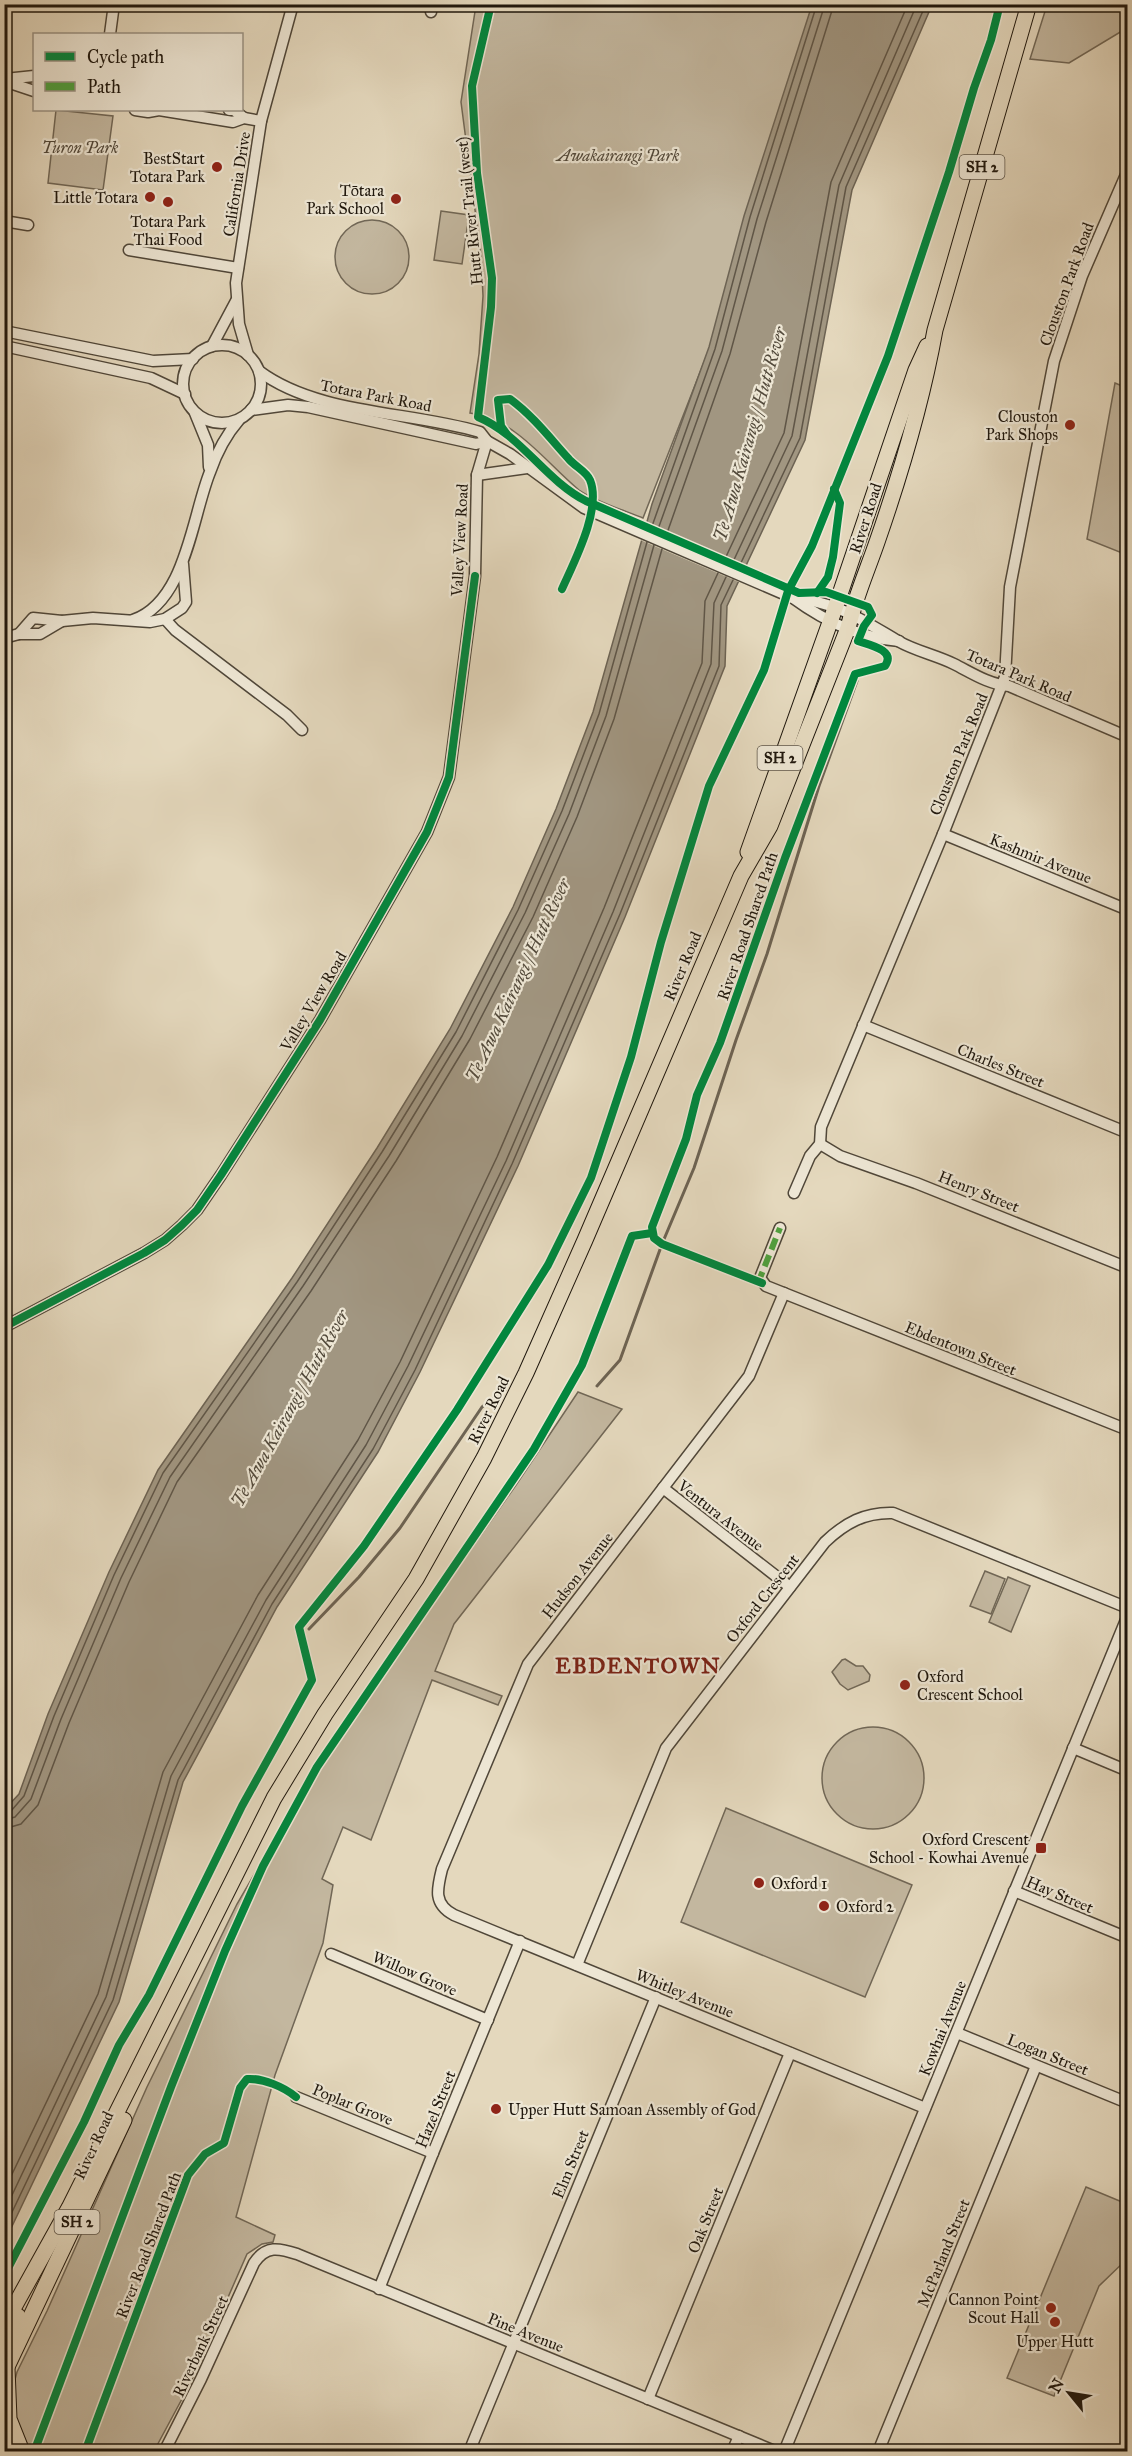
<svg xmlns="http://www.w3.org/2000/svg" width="1132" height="2456" viewBox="0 0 1132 2456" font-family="'IM FELL Great Primer',serif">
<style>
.green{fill:#c3b79f;stroke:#716756;stroke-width:1.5}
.water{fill:#a19681;stroke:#6d6353;stroke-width:1.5}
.pier{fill:#e4d8bd}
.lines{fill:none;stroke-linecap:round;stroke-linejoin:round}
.shore{stroke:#605647;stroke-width:1.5}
.stream{stroke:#6d6353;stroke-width:3}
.minor-casing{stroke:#504739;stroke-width:13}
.highway-casing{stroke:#1f170d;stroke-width:17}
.minor{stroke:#ede6d4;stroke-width:10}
.highway{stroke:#e4d8bd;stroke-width:15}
.quiet{stroke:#4fa13e;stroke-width:6;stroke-dasharray:12 6;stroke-linecap:butt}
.cycleway-casing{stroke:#ede6d4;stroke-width:11}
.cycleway{stroke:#00873e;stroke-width:8}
.poi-dot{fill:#8f2418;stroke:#ede6d4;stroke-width:2}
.labels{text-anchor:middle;stroke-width:4.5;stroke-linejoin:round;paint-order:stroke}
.shield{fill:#ede6d4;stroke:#5d5549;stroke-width:1.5}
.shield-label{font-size:15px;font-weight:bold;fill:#1f170d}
.park-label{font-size:16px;font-style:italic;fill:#504739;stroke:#ede6d4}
.poi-label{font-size:16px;fill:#1f170d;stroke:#ede6d4;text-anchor:end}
.street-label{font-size:16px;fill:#1f170d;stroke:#ede6d4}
.water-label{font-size:18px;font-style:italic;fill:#534a3b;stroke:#ede6d4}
.district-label{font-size:22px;font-weight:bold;letter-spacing:1.5px;fill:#7a1f14;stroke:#ede6d4}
</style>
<rect width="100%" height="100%" fill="#e4d8bd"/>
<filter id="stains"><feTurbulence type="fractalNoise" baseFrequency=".00333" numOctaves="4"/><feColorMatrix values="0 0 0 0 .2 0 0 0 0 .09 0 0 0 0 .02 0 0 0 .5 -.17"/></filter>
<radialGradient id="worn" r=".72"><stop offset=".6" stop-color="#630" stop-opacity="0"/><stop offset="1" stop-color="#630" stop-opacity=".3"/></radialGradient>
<!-- green -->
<g class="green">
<path d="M476,5H812L770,165L719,324L643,518C626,511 592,500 579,490C544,461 517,420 470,413L479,354L483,296L481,256L461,102Z"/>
<polygon points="1047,5 1127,5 1127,28 1069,63 1030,59"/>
<polygon points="56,110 113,116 103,190 48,183"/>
<polygon points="441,211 469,215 462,264 434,260"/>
<circle cx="372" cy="257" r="37"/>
<polygon points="1115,383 1127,388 1127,555 1087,539"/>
<polygon points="578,1392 622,1409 454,1624 435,1671 502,1696 498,1705 432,1680 371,1840 343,1827 322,1879 333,1885 323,1943 275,2075 236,2217 275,2235 273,2242 262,2244 247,2254 190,2384 154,2451 30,2451 21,2440 10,2398 17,2372 47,2311 147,2087 237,1904 281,1828 322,1762 516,1485"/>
<polygon points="985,1571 1005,1579 991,1614 970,1606"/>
<polygon points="1008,1577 1030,1586 1011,1632 989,1622"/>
<polygon points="845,1659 856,1666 863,1666 870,1675 869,1681 848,1690 840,1684 832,1672 842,1660"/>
<circle cx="873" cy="1778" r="51"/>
<polygon points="726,1808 912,1885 865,1997 681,1922"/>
<polygon points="1086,2187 1127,2204 1127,2259 1099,2286 1054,2396 1007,2378"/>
</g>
<!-- water -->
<polygon class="water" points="812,5 932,5 852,190 805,440 727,606 725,666 625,917 518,1166 420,1372 378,1452 277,1607 183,1782 119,2002 5,2241 5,1809 19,1794 48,1714 109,1572 158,1470 292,1278 377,1148 450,1029 513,907 556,809 593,712 652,504 709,347 744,216"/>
<!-- pier -->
<polygon class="pier" points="643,523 748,568 741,583 638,539"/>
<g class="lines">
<!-- shore -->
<g class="shore">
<polyline points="651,529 715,349 750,217 817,4"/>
<polyline points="657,532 722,351 757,219 825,4"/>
<polyline points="666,536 730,354 766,222 834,4"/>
<polyline points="724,561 784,433 831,182 908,4"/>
<polyline points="732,564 792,436 839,185 917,4"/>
<polyline points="739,567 800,438 846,187 926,4"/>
<polyline points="4,1812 11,1811 24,1796 54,1716 114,1575 163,1473 297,1282 382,1152 456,1032 518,910 562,811 599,714 647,542"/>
<polyline points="4,1820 15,1817 31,1799 61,1719 121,1578 170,1477 303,1286 389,1156 462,1036 525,913 569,814 606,716 654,545"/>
<polyline points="4,1829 21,1824 38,1805 69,1723 129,1582 177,1482 311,1291 396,1161 470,1039 533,917 577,817 614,719 662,549"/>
<polyline points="4,2191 98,1994 163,1772 258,1595 358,1440 400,1362 497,1157 604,908 702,663 705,601 718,573"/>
<polyline points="4,2212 106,1997 171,1776 266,1600 366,1445 408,1366 506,1161 613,912 711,664 714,603 726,577"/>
<polyline points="4,2229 113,2000 178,1780 272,1604 373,1449 415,1370 512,1164 620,914 719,666 721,605 733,580"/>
</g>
<!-- stream -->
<g class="stream">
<polyline points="597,1386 620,1360 662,1244 694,1168 736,1040 767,954 819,786 857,681"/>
<polyline points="309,1629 359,1577 400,1528 482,1407 505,1390"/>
</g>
<defs>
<g id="minor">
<polyline points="430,4 431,12"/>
<polyline points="110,34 114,4"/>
<polyline points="5,79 34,76"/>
<polyline points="4,81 34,91"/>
<polyline points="135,110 148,112 159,110 233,122 244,118 261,121"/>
<polyline points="229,110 234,110 244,118"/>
<polyline points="4,221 28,225"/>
<polyline points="129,250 238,268"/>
<polyline points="4,331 153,361 193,359"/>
<circle cx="222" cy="384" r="39"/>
<polyline points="4,346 151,378 185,394"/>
<polyline points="212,346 236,301"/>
<polyline points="248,355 239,324 236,283 261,121 293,4"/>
<path d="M259,371C318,415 410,411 480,432L487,441L510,454L584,508L793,598C823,620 860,638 899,641"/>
<polyline points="251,410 288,405 308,407 476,444 487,441"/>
<polyline points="195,413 208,445 209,467"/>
<polyline points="477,475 527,468"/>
<path d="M793,598C837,602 862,620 898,641C915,651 936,655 954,664C972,673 988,684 1009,686L1128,737"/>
<polyline points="165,619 175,630 287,715 302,730"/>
<path d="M133,620C186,602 192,516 210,472C217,452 225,436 239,420"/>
<polyline points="19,634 33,618 62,621 93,618 150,622 165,619 182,608 186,602 183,564"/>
<polyline points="4,638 19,634 40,634 62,621"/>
<polyline points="943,834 1128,910"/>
<polyline points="863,1025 1128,1133"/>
<polyline points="820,1144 840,1156 916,1183 1128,1268"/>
<polyline points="794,1193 810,1156 820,1144 821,1127 943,834 1005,677 1010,587 1054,361 1082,276 1128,170"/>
<polyline points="780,1228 760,1278 766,1286 1128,1430"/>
<path d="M784,1293L749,1376L528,1664L442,1869C437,1889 433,1904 454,1915L925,2108"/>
<polyline points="4,1327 144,1253 165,1240 182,1225 197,1210 221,1175 320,1020 427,832 449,777 475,576 477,475 487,441"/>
<polyline points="663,1488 790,1587"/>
<polyline points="1073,1748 1128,1771"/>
<polyline points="1014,1891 1128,1938"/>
<polyline points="331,1954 488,2020"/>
<path d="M577,1965L666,1748L825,1542C845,1523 865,1512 893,1513L1128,1608"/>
<polyline points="957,2033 1128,2103"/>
<polyline points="296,2097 433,2153"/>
<polyline points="379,2289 433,2153 520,1941"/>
<polyline points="648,2399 790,2053"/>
<polyline points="4,2444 14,2452"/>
<path d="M164,2452L201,2379L254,2263C266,2245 279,2248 297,2254L777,2452"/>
<polyline points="469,2452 656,1997"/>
<polyline points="732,2452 739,2436"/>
<polyline points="784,2452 1128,1615"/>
<polyline points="878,2452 1036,2066"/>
<polyline points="1124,2452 1128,2442"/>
</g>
<g id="highway">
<polyline points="748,852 839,597 916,370 927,346"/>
<path d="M4,2325L69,2208L274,1798L325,1714L416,1579L484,1458L526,1373L585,1240L741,876L770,826L848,628C855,598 867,571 877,542C901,473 922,402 935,330L1029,4"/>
<polyline points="4,2346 18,2316"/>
<polyline points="7,2368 9,2419 21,2449"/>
<polyline points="4,2373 124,2120"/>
</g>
</defs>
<!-- minor casing -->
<use href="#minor" class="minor-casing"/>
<!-- highway casing -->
<use href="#highway" class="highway-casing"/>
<!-- minor -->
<use href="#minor" class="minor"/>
<!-- highway -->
<use href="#highway" class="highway"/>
<!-- quiet -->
<polyline class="quiet" points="762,1283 760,1278 780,1228"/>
<defs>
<g id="cycleway">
<path d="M491,4L472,86L477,173L492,278L491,307L478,417C521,435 545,480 586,501L799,593L826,592L868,607L872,615L864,626L858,641C870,645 896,650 885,666L855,674L785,858L720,1043L697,1095L686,1139L652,1227L654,1238L662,1244L762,1283"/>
<path d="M506,433L501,426L498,400L510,399C533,416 549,437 568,458C574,466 586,471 590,480C602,509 574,562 562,589"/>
<polyline points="817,593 828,577 833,557 840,503 834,489"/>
<polyline points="4,1327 144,1253 165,1240 182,1225 197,1210 221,1175 320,1020 427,832 449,777 475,576"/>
<polyline points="4,2276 84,2122 119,2045 149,1995 242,1806 312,1680 299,1627 364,1546 457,1410 548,1265 591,1178 631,1057 661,942 709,786 764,670 788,591 812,546 888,356 949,172 974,88 991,40 1000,4"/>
<polyline points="34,2452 171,2087 225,1951 263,1866 317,1767 534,1449 582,1365 632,1236 652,1233"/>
<path d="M85,2452L188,2175L205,2154L224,2143L240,2088L247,2079C263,2078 284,2087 296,2097"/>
</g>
</defs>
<!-- cycleway casing -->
<use href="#cycleway" class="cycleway-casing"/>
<!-- cycleway -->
<use href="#cycleway" class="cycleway"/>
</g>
<!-- markers -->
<g class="poi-dot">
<circle cx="217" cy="167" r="6"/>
<circle cx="150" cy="197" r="6"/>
<circle cx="396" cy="199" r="6"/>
<circle cx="168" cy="202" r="6"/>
<circle cx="1070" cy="425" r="6"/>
<circle cx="905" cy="1685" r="6"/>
<rect x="1035" y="1842" width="12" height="12" rx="3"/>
<circle cx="759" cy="1883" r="6"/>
<circle cx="824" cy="1906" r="6"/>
<circle cx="496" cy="2109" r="6"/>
<circle cx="1051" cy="2308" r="6"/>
<circle cx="1055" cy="2322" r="6"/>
</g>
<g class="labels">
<!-- shield labels -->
<g class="shield">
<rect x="959.5" y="155" width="45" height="24" rx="4.5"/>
<rect x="757.5" y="746" width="45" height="24" rx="4.5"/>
<rect x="54.5" y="2210" width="45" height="24" rx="4.5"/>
</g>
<g class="shield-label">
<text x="982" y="172">SH 2</text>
<text x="780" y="763">SH 2</text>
<text x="77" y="2227">SH 2</text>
</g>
<!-- park labels -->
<g class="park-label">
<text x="80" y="153">Turon Park</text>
<text x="618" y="161">Awakairangi Park</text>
</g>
<!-- poi labels -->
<g class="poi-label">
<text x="205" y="164">BestStart<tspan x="205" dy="18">Totara Park</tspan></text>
<text x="384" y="196">Tōtara<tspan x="384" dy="18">Park School</tspan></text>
<text x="138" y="203">Little Totara</text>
<text x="168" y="227" text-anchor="middle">Totara Park<tspan x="168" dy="18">Thai Food</tspan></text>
<text x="1058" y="422">Clouston<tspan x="1058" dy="18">Park Shops</tspan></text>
<text x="917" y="1682" text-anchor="start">Oxford<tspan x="917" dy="18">Crescent School</tspan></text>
<text x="1029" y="1845">Oxford Crescent<tspan x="1029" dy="18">School - Kowhai Avenue</tspan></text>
<text x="771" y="1889" text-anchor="start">Oxford 1</text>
<text x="836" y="1912" text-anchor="start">Oxford 2</text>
<text x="508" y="2115" text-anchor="start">Upper Hutt Samoan Assembly of God</text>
<text x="1039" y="2305">Cannon Point<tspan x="1039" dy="18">Scout Hall</tspan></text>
<text x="1055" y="2347" text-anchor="middle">Upper Hutt</text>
</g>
<!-- street labels -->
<g class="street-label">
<text transform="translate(236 184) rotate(-81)" y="6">California Drive</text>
<text transform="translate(469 211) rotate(-96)" y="6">Hutt River Trail (west)</text>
<text transform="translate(1066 284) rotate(-70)" y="6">Clouston Park Road</text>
<text transform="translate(376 395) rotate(11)" y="6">Totara Park Road</text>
<text transform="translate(865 518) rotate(-72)" y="6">River Road</text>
<text transform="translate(459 540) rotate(-87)" y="6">Valley View Road</text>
<text transform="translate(1019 675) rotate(23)" y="6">Totara Park Road</text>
<text transform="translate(958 754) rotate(-68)" y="6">Clouston Park Road</text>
<text transform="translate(1041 858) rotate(22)" y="6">Kashmir Avenue</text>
<text transform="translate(747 926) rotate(-71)" y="6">River Road Shared Path</text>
<text transform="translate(682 966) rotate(-67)" y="6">River Road</text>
<text transform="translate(313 1001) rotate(-59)" y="6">Valley View Road</text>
<text transform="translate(1001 1065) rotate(22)" y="6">Charles Street</text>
<text transform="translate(979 1191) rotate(22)" y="6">Henry Street</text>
<text transform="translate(961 1348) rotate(22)" y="6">Ebdentown Street</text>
<text transform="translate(488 1410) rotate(-64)" y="6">River Road</text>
<text transform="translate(721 1515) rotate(38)" y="6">Ventura Avenue</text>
<text transform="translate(577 1575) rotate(-52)" y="6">Hudson Avenue</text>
<text transform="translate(762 1598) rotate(-52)" y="6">Oxford Crescent</text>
<text transform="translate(1060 1894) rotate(23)" y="6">Hay Street</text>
<text transform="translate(415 1973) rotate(23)" y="6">Willow Grove</text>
<text transform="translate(685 1993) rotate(22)" y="6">Whitley Avenue</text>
<text transform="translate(942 2028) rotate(-68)" y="6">Kowhai Avenue</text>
<text transform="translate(1048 2054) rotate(22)" y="6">Logan Street</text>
<text transform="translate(353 2104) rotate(22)" y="6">Poplar Grove</text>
<text transform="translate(435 2109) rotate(-68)" y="6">Hazel Street</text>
<text transform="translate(93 2145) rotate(-65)" y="6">River Road</text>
<text transform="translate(570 2164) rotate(-68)" y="6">Elm Street</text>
<text transform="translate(705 2220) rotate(-68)" y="6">Oak Street</text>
<text transform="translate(148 2245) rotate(-69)" y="6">River Road Shared Path</text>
<text transform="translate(943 2253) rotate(-68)" y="6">McParland Street</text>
<text transform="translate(526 2332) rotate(22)" y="6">Pine Avenue</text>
<text transform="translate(200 2346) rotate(-65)" y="6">Riverbank Street</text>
</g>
<!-- water labels -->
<g class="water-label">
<text transform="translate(750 434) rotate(-74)" y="6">Te Awa Kairangi / Hutt River</text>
<text transform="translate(518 980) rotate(-65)" y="6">Te Awa Kairangi / Hutt River</text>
<text transform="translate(290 1408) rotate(-61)" y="6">Te Awa Kairangi / Hutt River</text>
</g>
<!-- district labels -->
<g class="district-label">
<text x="638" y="1673">EBDENTOWN</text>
</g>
</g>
<!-- margin -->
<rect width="1132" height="2456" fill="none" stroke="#e4d8bd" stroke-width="24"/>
<rect x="6" y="6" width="1120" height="2444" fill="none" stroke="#1f170d" stroke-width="3"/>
<rect x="12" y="12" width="1108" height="2432" fill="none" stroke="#1f170d" stroke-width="1.5"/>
<!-- legend -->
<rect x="33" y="33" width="210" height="78" fill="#ede6d4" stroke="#9b9384" stroke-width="1.5"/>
<rect x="45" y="52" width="30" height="9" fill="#00873e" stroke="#9b9384" stroke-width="1.5"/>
<text x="87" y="63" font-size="18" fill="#1f170d">Cycle path</text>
<rect x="45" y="82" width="30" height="9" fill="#4fa13e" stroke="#9b9384" stroke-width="1.5"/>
<text x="87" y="93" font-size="18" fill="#1f170d">Path</text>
<!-- north arrow -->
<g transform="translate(1069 2393) rotate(300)" stroke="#ede6d4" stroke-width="4.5" paint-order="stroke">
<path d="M0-4.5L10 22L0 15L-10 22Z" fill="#1f170d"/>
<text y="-9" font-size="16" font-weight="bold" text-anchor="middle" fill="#1f170d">N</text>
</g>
<rect width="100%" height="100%" filter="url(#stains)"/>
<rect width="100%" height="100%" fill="url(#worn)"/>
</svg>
